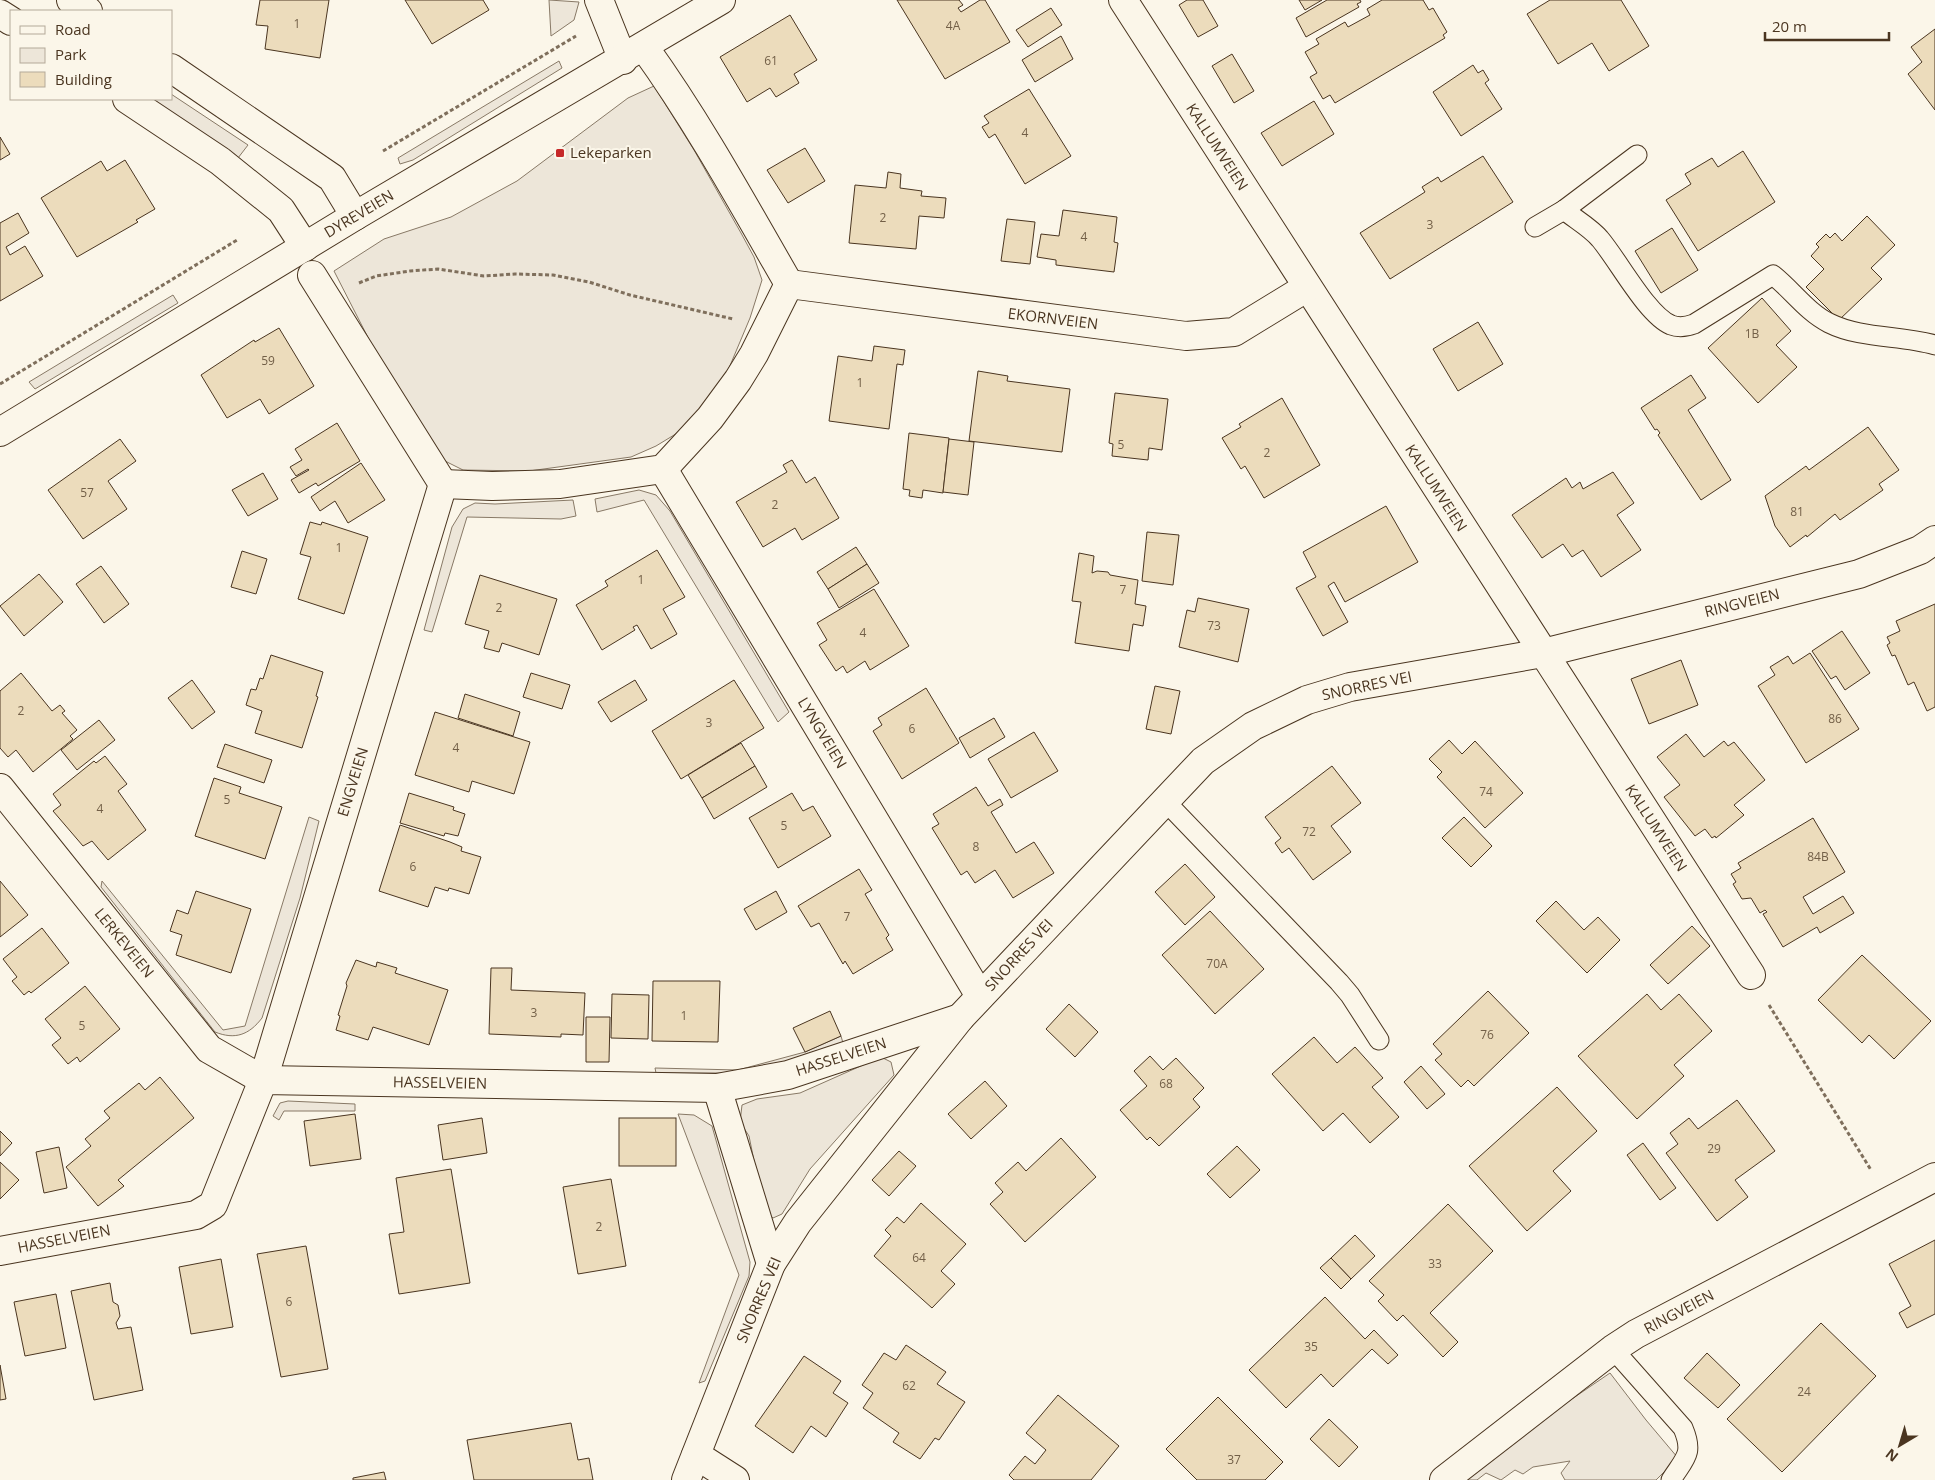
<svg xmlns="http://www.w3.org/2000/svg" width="1935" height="1480" viewBox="0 0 1935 1480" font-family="'Open Sans',sans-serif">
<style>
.green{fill:#ede6d9;stroke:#887966}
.building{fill:#ecdcbc;stroke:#4a3520}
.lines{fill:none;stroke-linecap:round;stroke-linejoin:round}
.lane-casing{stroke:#4a3520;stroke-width:21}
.street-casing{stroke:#4a3520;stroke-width:30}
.secondary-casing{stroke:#4a3520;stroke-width:30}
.path{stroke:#7f6f5c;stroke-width:3;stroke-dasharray:4 2.5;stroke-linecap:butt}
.lane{stroke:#fbf6e9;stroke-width:19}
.street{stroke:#fbf6e9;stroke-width:28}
.secondary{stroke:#fbf6e9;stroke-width:28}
.poi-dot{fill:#c62828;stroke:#fbf6e9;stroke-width:2}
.labels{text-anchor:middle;stroke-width:4;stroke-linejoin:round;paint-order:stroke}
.number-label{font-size:12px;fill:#725f47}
.street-label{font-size:15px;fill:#4a3520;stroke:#fbf6e9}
.poi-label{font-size:15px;fill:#4a3520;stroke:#fbf6e9;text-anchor:start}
</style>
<rect width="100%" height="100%" fill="#fbf6e9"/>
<!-- green -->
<g class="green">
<polygon points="549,0 579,2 574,20 551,36"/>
<polygon points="559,61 562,68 413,160 400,164 398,158"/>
<polygon points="654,86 694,150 741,233 754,257 762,280 750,318 729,368 706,405 679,432 656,446 631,457 529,471 463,470 439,458 380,361 334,271 384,239 451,217 517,181 628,98"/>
<polygon points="171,94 248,145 238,158 148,99 171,99"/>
<polygon points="173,295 178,303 35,389 29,382"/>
<polygon points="639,490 656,495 670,511 789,712 778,722 644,500 597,512 595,499"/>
<polygon points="573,500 576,516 561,519 467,517 432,632 424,630 452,527 463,509 475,503 495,504"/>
<path d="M309,817L319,821L300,898L262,1018C249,1035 235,1040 215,1032L101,887L102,881L223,1030L245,1026Z"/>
<polygon points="841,1036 843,1043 802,1059 745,1073 656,1073 655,1068 738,1070 805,1052"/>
<polygon points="881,1057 891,1062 894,1075 810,1169 782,1214 773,1218 764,1210 749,1136 740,1122 742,1105 757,1099 800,1093"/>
<polygon points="288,1101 355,1104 355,1111 284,1111 279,1120 273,1116 280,1103"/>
<polygon points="678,1114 694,1115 712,1126 750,1262 749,1276 705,1381 699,1383 739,1275"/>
<polygon points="1610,1373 1646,1420 1678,1458 1656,1480 1565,1480 1561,1473 1570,1461 1533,1467 1523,1474 1515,1470 1501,1480 1486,1473 1477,1480 1463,1480 1566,1403"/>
</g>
<!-- building -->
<g class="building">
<polygon points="260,0 329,0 320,58 265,49 268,26 256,25"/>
<polygon points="405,0 483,0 489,10 432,44"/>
<polygon points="897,0 959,0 963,5 958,8 961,12 980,0 985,0 1010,42 945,79"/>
<polygon points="1187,0 1203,0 1218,26 1198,37 1179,5"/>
<polygon points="1299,0 1322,0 1305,10"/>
<polygon points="1327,0 1360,0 1361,2 1357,4 1359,7 1306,37 1296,18"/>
<polygon points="1382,0 1423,0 1429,10 1433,8 1447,32 1443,35 1445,38 1335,103 1330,95 1323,99 1310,77 1317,73 1305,52 1319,44 1316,39 1345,22 1348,27 1370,15 1367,9"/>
<polygon points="1550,0 1621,0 1649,46 1609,71 1592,43 1558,64 1527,14"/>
<polygon points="1051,8 1062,25 1028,47 1016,30"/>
<polygon points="790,15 817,60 794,74 799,83 776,97 770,88 747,102 720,57"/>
<polygon points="1935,29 1935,110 1908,74 1922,62 1911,47"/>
<polygon points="1061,36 1073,59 1035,82 1022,60"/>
<polygon points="1232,54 1254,91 1234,103 1212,66"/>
<polygon points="1473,65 1478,73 1483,70 1489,80 1485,83 1502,109 1461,136 1433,92"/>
<polygon points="1029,89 1071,156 1025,184 995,134 989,138 982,127 989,123 984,116"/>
<polygon points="1314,101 1334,134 1282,166 1261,133"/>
<polygon points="0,137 10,154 0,160"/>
<polygon points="805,148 825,181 788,203 767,170"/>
<polygon points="1743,151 1775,202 1698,251 1666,200 1691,184 1685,174 1712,158 1718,167"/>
<polygon points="1483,156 1513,202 1390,279 1360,233 1425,192 1422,187 1438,177 1441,182"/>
<polygon points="125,160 155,209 136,220 138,222 77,257 41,198 101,161 107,171"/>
<polygon points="888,172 901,174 900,188 922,191 921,196 946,198 944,218 919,216 916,249 849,243 855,185 886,188"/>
<polygon points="1063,210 1117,217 1114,242 1118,243 1114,272 1056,265 1056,260 1037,257 1041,234 1059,236"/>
<polygon points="18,213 29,233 6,247 10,255 25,246 43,276 0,301 0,223"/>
<polygon points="1867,216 1895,245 1871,268 1882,279 1839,320 1806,287 1824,269 1811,256 1819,247 1816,244 1826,234 1830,238 1835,233 1842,241"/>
<polygon points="1007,219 1035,222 1030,264 1001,261"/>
<polygon points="1672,228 1698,270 1661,293 1635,251"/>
<polygon points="1762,298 1791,331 1776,345 1797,367 1758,403 1708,348"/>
<polygon points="1478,322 1503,364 1458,391 1433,349"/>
<polygon points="279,328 314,386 269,414 260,399 227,418 201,375 254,340 255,342"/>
<polygon points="874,346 905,350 903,365 897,364 889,429 829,421 838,356 872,361"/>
<polygon points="978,371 1008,376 1007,381 1070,389 1062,452 969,441"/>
<polygon points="1691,375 1706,398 1688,410 1731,480 1701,500 1658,435 1660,433 1657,429 1655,430 1641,408"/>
<polygon points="1115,393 1168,399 1162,450 1149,448 1148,460 1112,456 1113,444 1109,443"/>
<polygon points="1282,398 1320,465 1264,498 1245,466 1241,469 1222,438 1241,427 1239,424"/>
<polygon points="337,423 360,461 318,486 316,483 299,493 291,480 309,470 308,469 296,476 290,467 302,460 295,449"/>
<polygon points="1868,427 1899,470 1879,484 1883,490 1840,520 1835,514 1807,537 1806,535 1790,547 1775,526 1765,496 1806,466 1809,470"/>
<polygon points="909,433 949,438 943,493 923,490 922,498 909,496 910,490 903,489"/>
<polygon points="120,439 136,461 108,481 127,509 83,539 48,490"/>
<polygon points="949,439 974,442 968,495 943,492"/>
<polygon points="792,460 806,483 815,477 839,518 802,540 795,528 763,547 736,502 787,472 783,465"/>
<polygon points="361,463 385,500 348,523 335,501 320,511 311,497"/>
<polygon points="1613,472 1634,503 1617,515 1641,550 1601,577 1583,550 1572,557 1563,544 1542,558 1512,515 1566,478 1572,488 1580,482 1583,489"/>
<polygon points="263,473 278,499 248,516 232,490"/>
<polygon points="1386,506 1418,562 1345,602 1334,582 1328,586 1348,622 1323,636 1296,588 1316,577 1303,552"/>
<polygon points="310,522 321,525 322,522 368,537 344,614 298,599 311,557 300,554"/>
<polygon points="1147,532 1179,535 1173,585 1142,581"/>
<polygon points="856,547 867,564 828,589 817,572"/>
<polygon points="657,550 685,597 663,609 677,634 651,649 637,625 633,627 635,630 602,650 576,605 608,586 605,581"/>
<polygon points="242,551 267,559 256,594 231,587"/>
<polygon points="1079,553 1094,556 1092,573 1097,571 1108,572 1110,575 1138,580 1135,604 1146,606 1143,626 1133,624 1129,651 1075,643 1081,602 1072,601"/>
<polygon points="867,564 879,583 839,608 828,589"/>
<polygon points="101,566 129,604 104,623 76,584"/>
<polygon points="39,574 63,602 24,636 0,606"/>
<polygon points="480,575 557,599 539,655 502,643 499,652 484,648 489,631 465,624"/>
<polygon points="874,589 909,646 870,670 865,661 847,673 843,666 836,671 819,645 827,640 817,623"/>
<polygon points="1198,598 1249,609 1238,662 1179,647 1187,610 1195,612"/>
<polygon points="1935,604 1935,707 1927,711 1914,682 1908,685 1895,655 1892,656 1887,645 1890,643 1887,637 1900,631 1896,621"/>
<polygon points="1842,631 1870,673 1845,690 1836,676 1831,679 1812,651"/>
<polygon points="1810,653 1859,729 1806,763 1758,686 1775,675 1770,667 1788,656 1793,664"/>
<polygon points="271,655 323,672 316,696 318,697 302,748 255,733 262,711 246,705 251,689 256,690 260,678 263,679"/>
<polygon points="1681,660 1698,705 1649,724 1631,679"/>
<polygon points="21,673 52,711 60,705 65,711 62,713 77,730 70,736 73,739 33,772 16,750 8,757 0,748 0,691"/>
<polygon points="531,673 570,685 562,709 523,697"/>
<polygon points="192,680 215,712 192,729 168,698"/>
<polygon points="635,680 647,700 611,722 598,702"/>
<polygon points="734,680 764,728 681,779 652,731"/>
<polygon points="1155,686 1180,691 1171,734 1146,729"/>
<polygon points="926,688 959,743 902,779 873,731 882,725 878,718"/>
<polygon points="465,694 520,712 513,736 458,718"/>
<polygon points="435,712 530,742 514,794 472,781 469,792 415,775"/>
<polygon points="994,718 1005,737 970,758 959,738"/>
<polygon points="99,720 115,740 77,770 61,750"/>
<polygon points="1034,732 1058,771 1011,798 988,759"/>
<polygon points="1686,734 1704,757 1724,741 1728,746 1734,742 1765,780 1734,805 1744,815 1716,838 1715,836 1712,838 1705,829 1695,836 1664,797 1680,785 1657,757"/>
<polygon points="1449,740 1462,754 1475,741 1523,793 1485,828 1437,777 1442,772 1429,759"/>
<polygon points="741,743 755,766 702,798 688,775"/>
<polygon points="225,744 272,760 264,783 217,767"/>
<polygon points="105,756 127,784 118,791 146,830 108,860 92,841 83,846 53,811 61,805 53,794 94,761 96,763"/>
<polygon points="755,766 767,787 714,819 702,798"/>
<polygon points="1332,766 1361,803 1331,826 1351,852 1313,880 1289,848 1282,853 1275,843 1281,838 1265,817"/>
<polygon points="214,778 241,787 239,793 282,807 265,859 195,836"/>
<polygon points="976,787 988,806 1000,799 1003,805 991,812 1016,853 1034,842 1054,873 1013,898 995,870 975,883 967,871 961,875 932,828 939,824 933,814"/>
<polygon points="409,793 454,807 453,810 465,814 458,836 445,833 444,836 400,823"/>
<polygon points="792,793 803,811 813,806 831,836 778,868 749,818"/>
<polygon points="1464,817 1492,846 1471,867 1442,838"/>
<polygon points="1813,818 1845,872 1803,897 1813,914 1843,896 1854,913 1820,933 1817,927 1783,947 1763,914 1767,912 1765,910 1760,913 1751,898 1742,899 1733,884 1736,882 1731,874 1741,868 1738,863"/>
<polygon points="400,825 450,842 462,847 461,851 481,857 469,894 449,888 448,891 435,887 428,907 379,891"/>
<polygon points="1185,864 1215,897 1185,925 1155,892"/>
<polygon points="859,869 872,890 865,894 889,935 886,938 893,950 853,974 845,961 843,964 819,923 811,927 798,906"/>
<polygon points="0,881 28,915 0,937"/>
<polygon points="196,891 251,909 231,973 176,955 182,935 170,931 177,910 188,914"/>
<polygon points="776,891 787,912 756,930 744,909"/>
<polygon points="1556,901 1584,930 1598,917 1620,940 1587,973 1536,921"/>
<polygon points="1210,911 1264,969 1215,1014 1162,955"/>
<polygon points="1692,926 1710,946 1668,984 1650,965"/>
<polygon points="42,928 69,963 31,993 29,991 24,995 12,981 17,977 3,959"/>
<polygon points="1862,955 1931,1021 1894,1059 1869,1035 1862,1043 1818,1000"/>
<polygon points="356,960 376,967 377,962 397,968 395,973 448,990 429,1045 373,1027 368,1040 336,1030 340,1016 338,1015 347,986 346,983"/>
<polygon points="491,968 512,968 511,990 585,993 583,1035 561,1034 561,1037 489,1034"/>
<polygon points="653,981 720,981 718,1042 652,1041"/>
<polygon points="85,986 120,1029 80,1062 77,1057 68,1064 52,1045 61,1038 45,1019"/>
<polygon points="1488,991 1529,1033 1474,1086 1468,1080 1461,1087 1435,1060 1442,1054 1433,1044"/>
<polygon points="612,994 649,995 648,1039 611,1038"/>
<polygon points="1647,994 1661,1010 1679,994 1712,1031 1674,1065 1684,1076 1637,1119 1578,1056"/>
<polygon points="1069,1004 1098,1032 1075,1057 1046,1029"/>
<polygon points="830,1011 841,1036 805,1052 793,1028"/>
<polygon points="586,1017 610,1017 609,1062 586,1062"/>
<polygon points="1314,1037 1337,1063 1355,1047 1383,1078 1372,1087 1399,1117 1370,1143 1343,1113 1323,1131 1272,1074"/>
<polygon points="1150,1056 1163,1070 1176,1058 1204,1088 1193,1099 1200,1107 1159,1146 1150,1137 1147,1140 1120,1110 1147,1086 1134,1071"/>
<polygon points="1421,1066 1445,1094 1427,1109 1404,1082"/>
<polygon points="160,1077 194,1118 118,1180 124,1186 98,1206 66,1167 91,1146 85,1139 110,1118 104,1111 139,1083 145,1090"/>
<polygon points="985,1081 1007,1106 971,1139 948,1114"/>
<polygon points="1557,1087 1597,1131 1553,1171 1571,1191 1527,1231 1469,1166"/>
<polygon points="1737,1100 1775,1151 1735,1180 1748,1197 1717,1221 1666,1153 1678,1144 1670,1133 1689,1118 1698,1129"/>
<polygon points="355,1114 361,1159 310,1166 304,1121"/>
<polygon points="482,1118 487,1153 443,1160 438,1125"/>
<rect x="619" y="1118" width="57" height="48"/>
<polygon points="0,1131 12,1143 0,1156"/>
<polygon points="1061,1138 1096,1177 1025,1242 990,1204 1003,1192 995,1183 1018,1162 1026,1171"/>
<polygon points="1643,1143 1676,1188 1660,1200 1627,1155"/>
<polygon points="1237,1146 1260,1170 1230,1198 1207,1174"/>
<polygon points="59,1147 67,1188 44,1193 36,1152"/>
<polygon points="899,1151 916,1166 889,1196 872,1180"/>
<polygon points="0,1162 19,1180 0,1199"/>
<polygon points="451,1169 470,1283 399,1294 389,1234 404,1232 396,1178"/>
<polygon points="611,1179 626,1266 578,1274 563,1187"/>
<polygon points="921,1203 966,1244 941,1271 955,1284 932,1308 874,1256 891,1236 885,1230 897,1217 904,1223"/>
<polygon points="1448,1204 1493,1251 1430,1313 1458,1342 1443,1357 1403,1315 1397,1321 1378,1301 1384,1295 1369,1281"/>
<polygon points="1355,1235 1375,1256 1351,1279 1331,1258"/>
<polygon points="1935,1240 1935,1314 1907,1328 1899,1313 1911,1306 1889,1264"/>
<polygon points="306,1246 328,1369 281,1377 257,1254"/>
<polygon points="1331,1258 1351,1279 1341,1289 1320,1268"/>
<polygon points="221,1259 233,1327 191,1334 179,1267"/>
<polygon points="110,1283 113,1302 118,1305 120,1316 116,1323 118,1329 131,1327 143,1390 94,1400 71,1291"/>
<polygon points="56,1294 66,1348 25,1356 14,1302"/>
<polygon points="1325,1297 1365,1339 1374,1330 1398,1355 1388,1364 1372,1349 1333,1387 1321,1374 1286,1408 1249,1370"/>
<polygon points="1821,1323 1876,1376 1782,1472 1727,1419"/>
<polygon points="906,1345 946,1372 937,1384 965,1402 939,1440 935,1438 920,1459 893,1442 899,1433 863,1408 873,1393 862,1385 884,1353 896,1360"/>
<polygon points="1707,1353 1740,1385 1718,1408 1684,1378"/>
<polygon points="804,1356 841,1381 833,1393 848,1403 826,1437 811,1426 793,1453 755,1426"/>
<polygon points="0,1365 6,1399 0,1400"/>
<polygon points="1058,1395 1119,1446 1091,1480 1014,1480 1009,1475 1025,1456 1035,1464 1046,1450 1026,1433"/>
<polygon points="1218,1397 1283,1462 1265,1480 1197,1480 1166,1449"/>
<polygon points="1329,1419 1358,1447 1339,1467 1310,1439"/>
<polygon points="571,1423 578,1460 589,1458 593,1480 474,1480 467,1440"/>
<polygon points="384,1472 386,1480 353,1480 353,1478"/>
</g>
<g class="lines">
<defs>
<g id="lane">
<path d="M1564,210C1575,219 1591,228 1600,239C1618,260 1647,315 1671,325C1679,328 1686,327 1694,324L1773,275C1792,290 1807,312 1829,323C1861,339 1901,335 1935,345"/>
<polyline points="1535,227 1564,210 1637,155"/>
<polyline points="1165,801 1339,982 1350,995 1379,1040"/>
<path d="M1613,1349L1683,1428C1694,1454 1685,1458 1671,1480"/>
</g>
<g id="street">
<polyline points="71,0 88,11"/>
<polyline points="599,0 623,60"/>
<polyline points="1123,0 1751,975"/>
<polyline points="0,14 11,21"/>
<polyline points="171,68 332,178 355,216"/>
<polyline points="127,99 220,161 281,210 305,247"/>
<polyline points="312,275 443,484"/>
<polyline points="789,284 1186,336 1234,332 1306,288"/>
<polyline points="663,469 980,996"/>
<path d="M443,484L492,486L560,484L663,469L710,418L738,380L754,354L789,284C743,204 698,122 644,47"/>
<polyline points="0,788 209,1049 263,1080 443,484"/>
<polyline points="717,1088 771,1264"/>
<polyline points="0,1251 196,1215 213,1205 263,1080 717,1088 788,1075 960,1018"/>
<polyline points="696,1455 735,1480"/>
<polyline points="686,1480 771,1264 798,1222 960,1018 1203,761 1253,726 1307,700 1350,687 1543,653 1859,574 1920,550 1935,540"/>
<polyline points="1444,1480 1613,1349 1636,1334 1935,1177"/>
</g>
<polyline id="secondary" points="0,432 355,216 721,0"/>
</defs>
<!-- lane casing -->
<use href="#lane" class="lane-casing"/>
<!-- street casing -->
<use href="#street" class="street-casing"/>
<!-- secondary casing -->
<use href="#secondary" class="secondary-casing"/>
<!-- path -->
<g class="path">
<polyline points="383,151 576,36"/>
<polyline points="359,283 376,276 410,271 438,269 484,276 515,274 553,275 589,282 630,295 733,319"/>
<polyline points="0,384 237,240"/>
<polyline points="1769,1005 1871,1170"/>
</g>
<!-- lane -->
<use href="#lane" class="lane"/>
<!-- street -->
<use href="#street" class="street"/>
<!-- secondary -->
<use href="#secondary" class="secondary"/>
</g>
<!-- markers -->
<rect class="poi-dot" x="555" y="148" width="10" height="10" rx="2.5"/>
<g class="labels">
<!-- number labels -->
<g class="number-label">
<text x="297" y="28">1</text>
<text x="953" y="30">4A</text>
<text x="771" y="65">61</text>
<text x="1025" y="137">4</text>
<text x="883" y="222">2</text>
<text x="1430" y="229">3</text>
<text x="1084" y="241">4</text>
<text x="1752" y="338">1B</text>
<text x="268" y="365">59</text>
<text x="860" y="387">1</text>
<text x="1121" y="449">5</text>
<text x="1267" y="457">2</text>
<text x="87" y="497">57</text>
<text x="775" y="509">2</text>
<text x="1797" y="516">81</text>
<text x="339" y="552">1</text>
<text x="641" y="584">1</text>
<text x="1123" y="594">7</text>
<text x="499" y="612">2</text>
<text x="1214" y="630">73</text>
<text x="863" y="637">4</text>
<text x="21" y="715">2</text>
<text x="1835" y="723">86</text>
<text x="709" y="727">3</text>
<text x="912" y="733">6</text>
<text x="456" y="752">4</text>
<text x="1486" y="796">74</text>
<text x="227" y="804">5</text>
<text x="100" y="813">4</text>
<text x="784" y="830">5</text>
<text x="1309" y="836">72</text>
<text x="976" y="851">8</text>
<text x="1818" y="861">84B</text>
<text x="413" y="871">6</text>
<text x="847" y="921">7</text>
<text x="1217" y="968">70A</text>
<text x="534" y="1017">3</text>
<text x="684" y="1020">1</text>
<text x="82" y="1030">5</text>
<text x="1487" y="1039">76</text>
<text x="1166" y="1088">68</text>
<text x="1714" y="1153">29</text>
<text x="599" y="1231">2</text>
<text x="919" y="1262">64</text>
<text x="1435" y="1268">33</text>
<text x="289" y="1306">6</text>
<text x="1311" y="1351">35</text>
<text x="909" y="1390">62</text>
<text x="1804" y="1396">24</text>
<text x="1234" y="1464">37</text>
</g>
<!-- street labels -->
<g class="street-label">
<text transform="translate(1217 147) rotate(57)" y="5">KALLUMVEIEN</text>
<text transform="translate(359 214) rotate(-31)" y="5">DYREVEIEN</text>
<text transform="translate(1053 319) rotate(7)" y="5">EKORNVEIEN</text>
<text transform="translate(1436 488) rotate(57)" y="5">KALLUMVEIEN</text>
<text transform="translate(1742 603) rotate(-14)" y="5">RINGVEIEN</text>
<text transform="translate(1367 686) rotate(-12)" y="5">SNORRES VEI</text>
<text transform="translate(822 733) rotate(59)" y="5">LYNGVEIEN</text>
<text transform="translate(353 782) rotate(-73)" y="5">ENGVEIEN</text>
<text transform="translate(1656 828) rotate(57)" y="5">KALLUMVEIEN</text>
<text transform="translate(124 943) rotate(51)" y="5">LERKEVEIEN</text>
<text transform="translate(1019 955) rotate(-47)" y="5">SNORRES VEI</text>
<text transform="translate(841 1057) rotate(-18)" y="5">HASSELVEIEN</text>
<text transform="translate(440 1083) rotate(1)" y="5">HASSELVEIEN</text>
<text transform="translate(64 1239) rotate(-11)" y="5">HASSELVEIEN</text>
<text transform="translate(759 1300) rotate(-67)" y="5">SNORRES VEI</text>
<text transform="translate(1679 1312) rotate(-28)" y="5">RINGVEIEN</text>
</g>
<!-- poi labels -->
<g class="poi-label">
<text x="570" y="158">Lekeparken</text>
</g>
</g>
<!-- legend -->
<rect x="10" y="10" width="162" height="90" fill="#fbf6e9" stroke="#b4a999"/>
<rect x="20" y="26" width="25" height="8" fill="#fbf6e9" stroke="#b4a999"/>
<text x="55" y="35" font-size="15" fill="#4a3520">Road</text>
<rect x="20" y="48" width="25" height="15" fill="#ede6d9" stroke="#b4a999"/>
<text x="55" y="60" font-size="15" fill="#4a3520">Park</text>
<rect x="20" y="72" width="25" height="15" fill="#ecdcbc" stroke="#b4a999"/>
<text x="55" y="85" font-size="15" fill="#4a3520">Building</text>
<!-- north arrow -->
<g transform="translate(1900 1445) rotate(218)" stroke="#fbf6e9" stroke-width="4" paint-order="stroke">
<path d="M0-4L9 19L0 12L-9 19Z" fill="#4a3520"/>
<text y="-8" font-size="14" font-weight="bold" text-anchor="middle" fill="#4a3520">N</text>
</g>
<!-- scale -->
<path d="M1765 32v8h124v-8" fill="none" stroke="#4a3520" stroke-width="2.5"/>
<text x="1772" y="32" font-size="15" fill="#4a3520" stroke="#fbf6e9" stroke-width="4" paint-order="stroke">20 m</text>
</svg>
